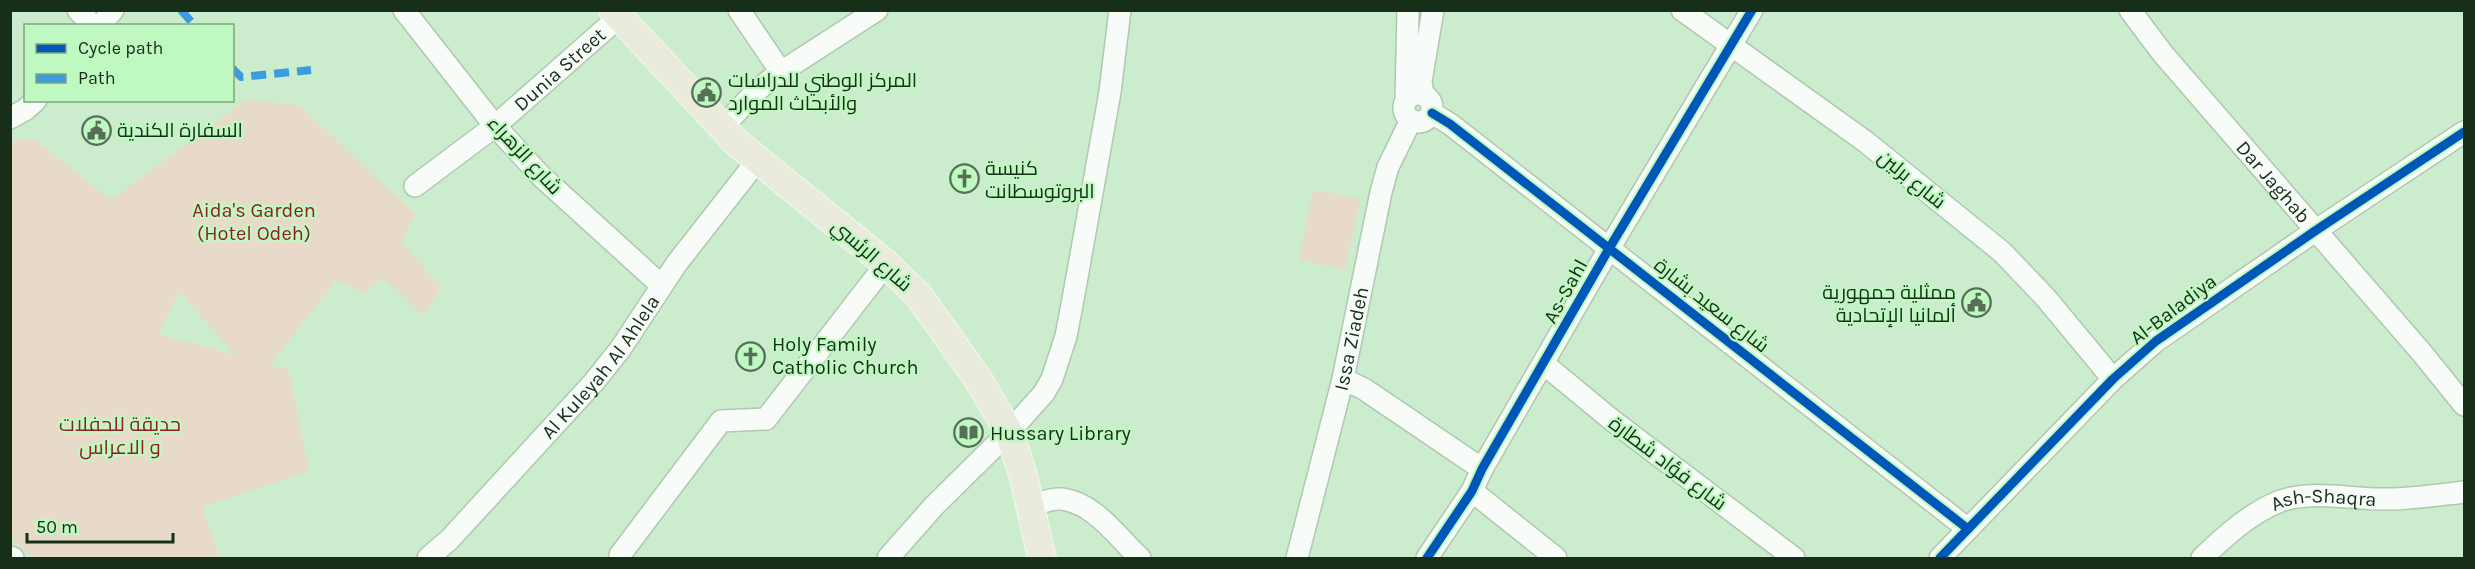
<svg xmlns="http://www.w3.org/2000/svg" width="2475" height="569" viewBox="0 0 2475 569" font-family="Karla,Cairo,sans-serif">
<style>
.green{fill:#e8dac9;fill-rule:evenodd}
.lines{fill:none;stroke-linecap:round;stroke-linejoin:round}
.minor-casing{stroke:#afc8b0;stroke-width:24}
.major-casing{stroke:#e8f6e9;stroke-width:30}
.minor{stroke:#f7fcf8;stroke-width:21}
.major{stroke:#eaeadd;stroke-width:27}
.quiet{stroke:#3b9ddf;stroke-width:8;stroke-dasharray:15 8;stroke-linecap:butt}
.cycleway-casing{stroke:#bff9c1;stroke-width:13}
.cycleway{stroke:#0057b8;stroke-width:9}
.labels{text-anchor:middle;stroke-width:4.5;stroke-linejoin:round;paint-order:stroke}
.street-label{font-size:20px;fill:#172e18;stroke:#bff9c1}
.poi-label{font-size:20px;fill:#172e18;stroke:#bff9c1;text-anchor:start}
.park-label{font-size:20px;fill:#8f1f21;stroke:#bff9c1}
</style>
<rect width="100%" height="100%" fill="#ccecce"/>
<!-- green -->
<g class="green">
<path d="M247,99L299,105L416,215L401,242L441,287L424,316L383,278L364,293L336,280L270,365L289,370L309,471L202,507L220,558H34L11,539V141L33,138L111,200ZM179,292L235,355L158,334Z"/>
<polygon points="1313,190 1360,199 1345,270 1299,260"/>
</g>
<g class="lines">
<defs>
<g id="minor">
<polyline points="78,10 93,26"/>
<polyline points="404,10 495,126 541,176 661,285"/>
<polyline points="739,10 781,72"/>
<polyline points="1682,10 1866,142 2002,252 2045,297 2113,379"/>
<path id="s1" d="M2130,10L2163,54L2422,353L2464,405"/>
<polyline points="100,26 113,10"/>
<circle cx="1418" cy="108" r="14"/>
<polyline points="1423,95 1421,81 1433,10"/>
<polyline points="1406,101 1408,10"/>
<polyline points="1432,113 1450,124 1968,529"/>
<polyline points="10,118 25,110 36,100"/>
<polyline points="722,128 756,91 781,72 877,10"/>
<path id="s2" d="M415,186L495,126L619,17"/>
<polyline points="1544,364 1613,421 1794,558"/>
<polyline points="1343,379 1364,389 1482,469"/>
<polyline points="1472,491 1556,558"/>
<path d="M1030,506C1040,503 1051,498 1062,499C1095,503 1118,538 1140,558"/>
<polyline points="620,555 721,421 766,419 886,264"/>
<polyline points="10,557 13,558"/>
<path id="s3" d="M428,558L450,539L594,382L621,348L677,263L757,161"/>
<polyline points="888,558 934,506 1009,432 1044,393 1052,379 1066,336 1074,294 1110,92 1120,10"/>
<path id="s4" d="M1297,558L1343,379L1381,192L1388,167L1411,120"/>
<polyline points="1427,558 1472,491 1482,469 1610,247 1752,10"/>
<polyline points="1940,558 2113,379 2156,341 2315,231 2464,132"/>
<path id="s5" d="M2202,558C2224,537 2249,514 2278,502C2309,489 2354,500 2387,499C2413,499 2439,495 2464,492"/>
</g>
<polyline id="major" points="613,10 737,143 886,264 919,296 978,379 1009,432 1023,475 1042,558"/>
</defs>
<!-- minor casing -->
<use href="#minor" class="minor-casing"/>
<!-- major casing -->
<use href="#major" class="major-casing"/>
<!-- minor -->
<use href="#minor" class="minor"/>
<!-- major -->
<use href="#major" class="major"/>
<!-- quiet -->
<g class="quiet">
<polyline points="181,10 195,26"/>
<polyline points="232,68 241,77 311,70"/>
</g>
<defs>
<g id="cycleway">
<polyline points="1432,113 1450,124 1968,529"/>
<polyline points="1427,558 1472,491 1482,469 1610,247 1752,10"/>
<polyline points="1940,558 2113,379 2156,341 2315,231 2464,132"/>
</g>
</defs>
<!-- cycleway casing -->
<use href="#cycleway" class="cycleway-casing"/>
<!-- cycleway -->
<use href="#cycleway" class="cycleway"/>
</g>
<!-- icons -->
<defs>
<symbol id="civic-ring" viewBox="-11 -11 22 22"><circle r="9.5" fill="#bff9c1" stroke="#567058" stroke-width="1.5"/><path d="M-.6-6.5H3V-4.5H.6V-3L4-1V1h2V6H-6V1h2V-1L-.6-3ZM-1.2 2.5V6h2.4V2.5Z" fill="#567058"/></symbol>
<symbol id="church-ring" viewBox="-11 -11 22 22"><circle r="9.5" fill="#bff9c1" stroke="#567058" stroke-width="1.5"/><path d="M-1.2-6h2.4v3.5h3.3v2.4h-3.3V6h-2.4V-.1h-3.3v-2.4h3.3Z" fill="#567058"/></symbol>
<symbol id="library-ring" viewBox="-11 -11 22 22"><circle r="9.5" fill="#bff9c1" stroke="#567058" stroke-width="1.5"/><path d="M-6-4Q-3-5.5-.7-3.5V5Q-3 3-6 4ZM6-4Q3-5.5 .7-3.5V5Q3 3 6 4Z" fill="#567058"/></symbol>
</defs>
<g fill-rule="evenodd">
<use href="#civic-ring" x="690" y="76" width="33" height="33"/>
<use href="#civic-ring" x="80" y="114" width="33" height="33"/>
<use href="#church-ring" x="948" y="162" width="33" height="33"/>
<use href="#civic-ring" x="1960" y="286" width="33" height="33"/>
<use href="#church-ring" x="734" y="340" width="33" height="33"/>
<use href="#library-ring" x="952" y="416" width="33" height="33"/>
</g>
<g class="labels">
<!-- street labels -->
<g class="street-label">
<text dy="7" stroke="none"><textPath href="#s2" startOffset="186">Dunia Street</textPath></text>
<text transform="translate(525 155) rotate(47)" y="7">شارع الزهراء</text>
<text transform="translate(1912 179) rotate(39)" y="7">شارع برلين</text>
<text dy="7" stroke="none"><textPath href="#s1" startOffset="224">Dar Jaghab</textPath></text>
<text transform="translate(872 255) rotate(41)" y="7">شارع الرئسي</text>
<text transform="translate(1565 291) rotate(-61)" y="7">As-Sahl</text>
<text transform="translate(1712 305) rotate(38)" y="7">شارع سعيد بشارة</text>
<text transform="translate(2173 309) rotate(-37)" y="7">Al-Baladiya</text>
<text dy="7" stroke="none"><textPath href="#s4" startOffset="226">Issa Ziadeh</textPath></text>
<text dy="7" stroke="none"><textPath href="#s3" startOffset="258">Al Kuleyah Al Ahlela</textPath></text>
<text transform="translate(1668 463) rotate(37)" y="7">شارع فؤاد شطارة</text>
<text dy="7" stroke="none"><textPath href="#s5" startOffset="141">Ash-Shaqra</textPath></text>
</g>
<!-- poi labels -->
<g class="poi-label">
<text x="728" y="87">المركز الوطني للدراسات<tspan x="728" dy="23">والأبحاث الموارد</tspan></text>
<text x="117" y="137">السفارة الكندية</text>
<text x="985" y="175">كنيسة<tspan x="985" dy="23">البروتوسطانت</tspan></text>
<text x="1956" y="299" text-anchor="end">ممثلية جمهورية<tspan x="1956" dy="23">ألمانيا الإتحادية</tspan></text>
<text x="772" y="351">Holy Family<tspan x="772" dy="23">Catholic Church</tspan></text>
<text x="990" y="440">Hussary Library</text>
</g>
<!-- park labels -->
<g class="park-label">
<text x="254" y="217">Aida's Garden<tspan x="254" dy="23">(Hotel Odeh)</tspan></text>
<text x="120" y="431">حديقة للحفلات<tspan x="120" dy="23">و الاعراس</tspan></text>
</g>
</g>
<!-- border -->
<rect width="2475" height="569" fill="none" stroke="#172e18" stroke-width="24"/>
<!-- legend -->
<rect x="24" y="24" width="210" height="78" fill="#bff9c1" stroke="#7ca87d" stroke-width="1.5"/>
<rect x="36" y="44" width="30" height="9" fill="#0057b8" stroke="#7ca87d" stroke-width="1.5"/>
<text x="78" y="54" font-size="18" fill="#172e18">Cycle path</text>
<rect x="36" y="74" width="30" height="9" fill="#3b9ddf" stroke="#7ca87d" stroke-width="1.5"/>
<text x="78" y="84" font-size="18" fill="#172e18">Path</text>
<!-- scale -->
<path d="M27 533v9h146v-9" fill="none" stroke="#172e18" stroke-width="3"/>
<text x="36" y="533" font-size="18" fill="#172e18" stroke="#bff9c1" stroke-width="4.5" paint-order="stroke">50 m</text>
</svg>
